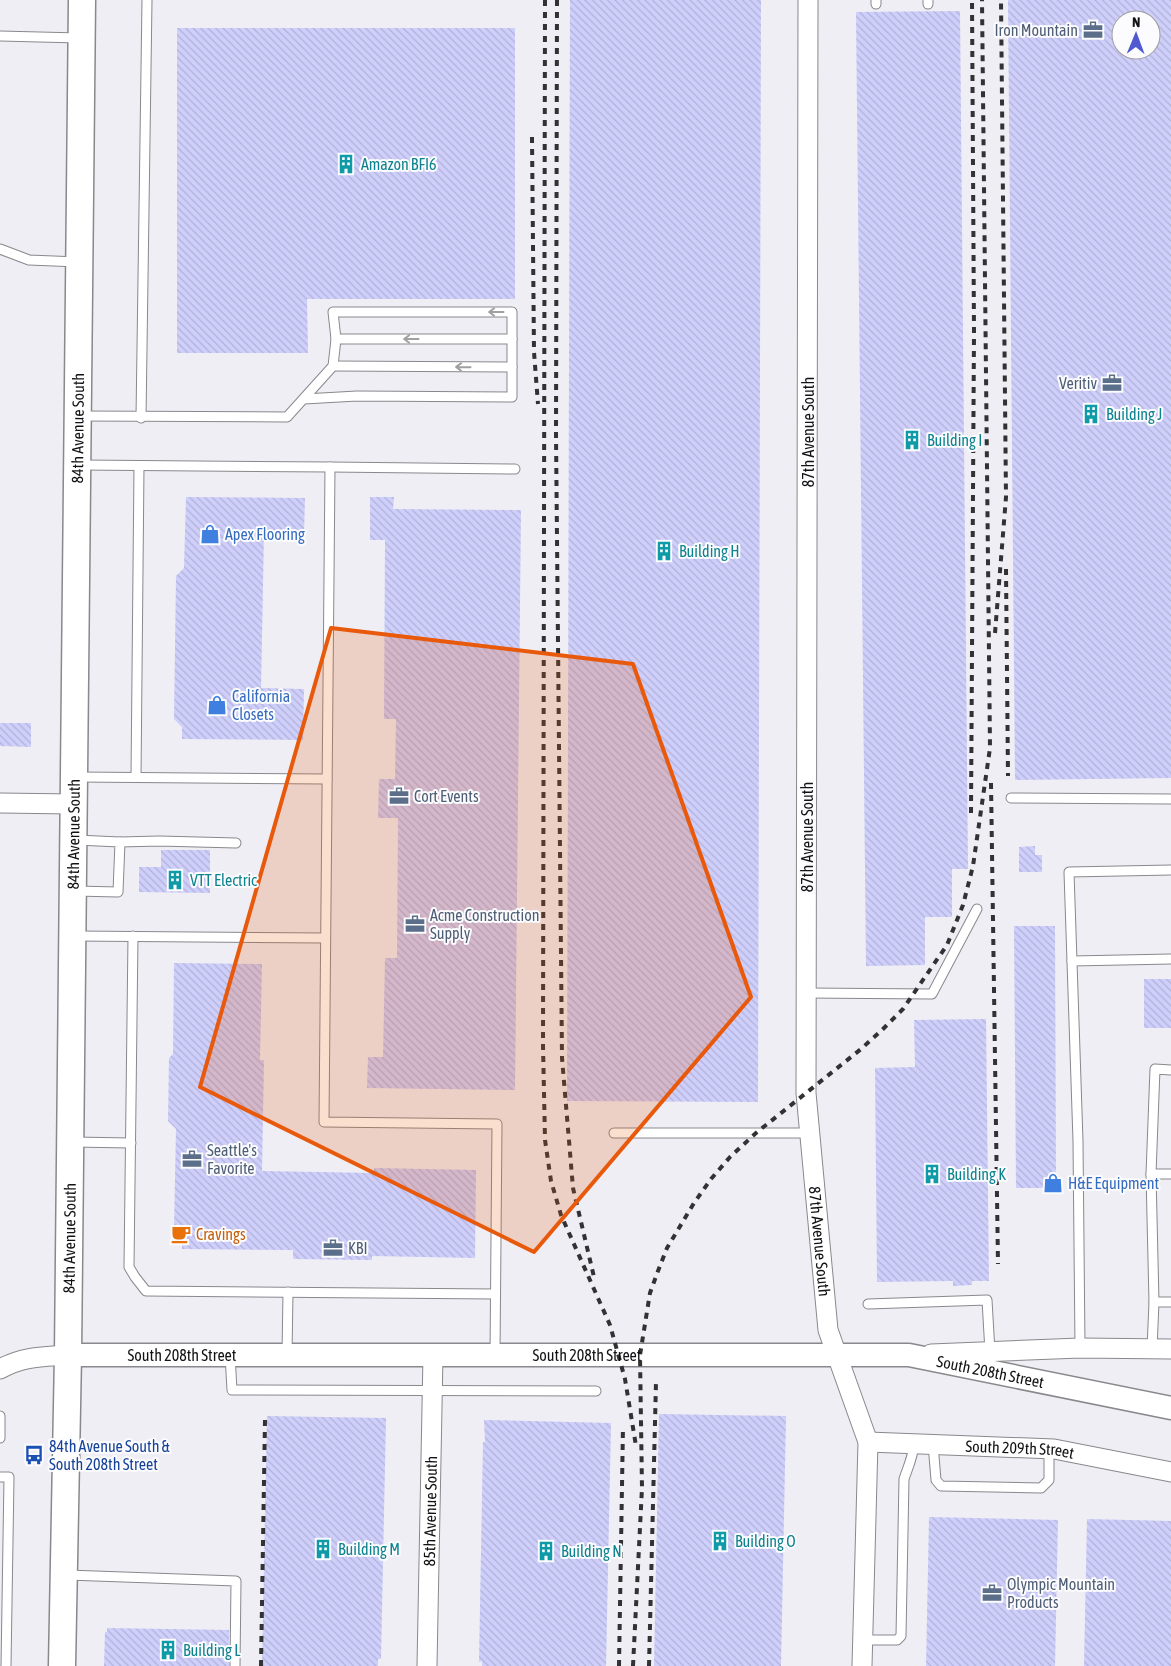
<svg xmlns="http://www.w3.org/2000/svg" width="1171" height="1666" viewBox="0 0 1171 1666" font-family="'Asap Condensed',sans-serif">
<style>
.building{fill:url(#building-back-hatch);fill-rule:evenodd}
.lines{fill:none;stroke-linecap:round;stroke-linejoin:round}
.service-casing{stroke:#88888d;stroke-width:11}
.minor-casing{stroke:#88888d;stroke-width:21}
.tertiary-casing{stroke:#88888d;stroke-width:25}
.secondary-casing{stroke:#88888d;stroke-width:29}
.service{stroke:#fff;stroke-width:9}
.minor{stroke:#fff;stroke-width:19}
.tertiary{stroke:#fff;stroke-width:22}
.secondary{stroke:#fff;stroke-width:26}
.rail{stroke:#323234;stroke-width:4;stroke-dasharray:6 6;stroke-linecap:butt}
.oneway{stroke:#a0a0a1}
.marked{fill:#e8590c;fill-opacity:0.2;stroke:#e8590c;stroke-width:4;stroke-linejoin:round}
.labels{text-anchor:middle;stroke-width:4;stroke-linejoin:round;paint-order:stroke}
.service-label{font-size:16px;fill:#4e5e75;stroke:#fcfcfe;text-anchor:start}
.culture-label{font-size:16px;fill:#0d838f;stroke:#fcfcfe;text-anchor:start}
.street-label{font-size:16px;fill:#121214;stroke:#fcfcfe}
.shop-label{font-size:16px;fill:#366cbe;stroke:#fcfcfe;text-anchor:start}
.food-label{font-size:16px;fill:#c56008;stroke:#fcfcfe;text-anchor:start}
.transit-label{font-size:16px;fill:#164399;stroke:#fcfcfe;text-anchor:start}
</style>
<defs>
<pattern id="building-back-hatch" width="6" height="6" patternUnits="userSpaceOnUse" patternTransform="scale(1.25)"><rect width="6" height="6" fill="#cfcffc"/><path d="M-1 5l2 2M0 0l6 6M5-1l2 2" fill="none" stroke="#b1b1d7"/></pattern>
</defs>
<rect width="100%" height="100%" fill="#eeeef4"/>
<!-- building -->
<g class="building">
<polygon points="570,0 761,0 758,1102 567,1101"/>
<path d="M1008,0H1171V778L1015,780ZM1121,20H1151V50H1121Z"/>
<polygon points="960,11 968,869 952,869 952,917 925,917 925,965 866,966 856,12"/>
<polygon points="177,28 515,28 515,299 307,299 308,353 177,353"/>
<polygon points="186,497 305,498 304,534 264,533 261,688 304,689 303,740 182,739 182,727 174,719 176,576 184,568"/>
<polygon points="370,497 394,497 393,509 521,510 515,1090 367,1088 368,1057 383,1057 385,958 397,958 398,818 378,818 379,779 395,779 396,719 384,719 385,540 370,540"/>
<polygon points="0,723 31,723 31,747 0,746"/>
<polygon points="1035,846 1035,855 1042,855 1042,872 1019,872 1019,847"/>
<polygon points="161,850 210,850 210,893 139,892 139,867 161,867"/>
<polygon points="1014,926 1055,926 1056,1188 1016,1188"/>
<polygon points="174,963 262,964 260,1060 264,1060 262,1171 374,1173 374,1168 476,1170 475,1258 372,1256 372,1260 293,1259 293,1250 182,1249 182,1237 174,1229 176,1129 168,1121 169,1058 173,1054"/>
<rect x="1144" y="979" width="27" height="49"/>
<polygon points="986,1019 989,1281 972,1281 972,1285 953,1286 953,1281 877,1282 875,1068 915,1067 914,1020"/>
<polygon points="659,1414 786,1416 781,1666 654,1666"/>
<polygon points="267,1416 386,1418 381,1659 378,1659 378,1666 262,1666"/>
<polygon points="484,1420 611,1423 606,1666 482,1666 482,1661 479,1662 483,1442 485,1442"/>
<polygon points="929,1517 1058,1520 1055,1666 926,1666"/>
<polygon points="1087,1519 1171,1521 1171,1666 1084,1666"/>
<polygon points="107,1628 229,1630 229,1666 104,1666 105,1632 107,1632"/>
</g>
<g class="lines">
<defs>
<g id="service">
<polyline points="876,0 876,4"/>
<polyline points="928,0 928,4"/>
<polyline points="0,36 79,38"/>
<polyline points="0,249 29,260 78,262"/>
<polyline points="336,339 512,339"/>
<polyline points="333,366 512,367"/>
<polyline points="80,416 287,417 333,366 336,339 333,312 512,312 512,397 357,396 304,399"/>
<polyline points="141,418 147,0"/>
<polyline points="80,465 330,467 324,1122 497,1124 495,1355"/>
<polyline points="330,467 515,469"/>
<polyline points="76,777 327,779"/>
<polyline points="136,777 139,466"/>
<polyline points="1011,798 1171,799"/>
<polyline points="120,842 159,841 236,843"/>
<polyline points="75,891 118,892 120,842 76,840"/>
<polyline points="75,936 325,938"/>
<polyline points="133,936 129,1267 135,1277 146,1291 495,1294"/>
<polyline points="1072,961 1171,959"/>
<polyline points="806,993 932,994 977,909"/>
<polyline points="614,1133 810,1133"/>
<polyline points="73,1142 131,1143"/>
<polyline points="1151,1174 1155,1069 1171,1070"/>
<polyline points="1154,1302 1151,1174 1171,1174"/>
<polyline points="868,1304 987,1300 990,1352"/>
<polyline points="1080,1348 1078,1141 1069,872 1171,870"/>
<polyline points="1152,1349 1154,1302 1171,1302"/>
<polyline points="230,1355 232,1390 596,1391"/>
<polyline points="287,1355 288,1292"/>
<polyline points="0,1416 0,1438"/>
<polyline points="933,1444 936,1480 941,1486 1041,1488 1049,1480 1049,1449"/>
<polyline points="0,1477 9,1477 6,1666"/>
<polyline points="67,1575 236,1581 235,1666"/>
<path d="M863,1640H897L901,1636L904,1479C908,1467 913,1457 914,1444"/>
</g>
<g id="minor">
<path id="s1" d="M808,0L806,1093L828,1330L868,1442L862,1666"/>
<polyline points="0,803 73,804"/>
<polyline points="931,1354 1080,1348 1171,1349"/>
<path d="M0,1369C24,1356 42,1357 68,1355"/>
<path id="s2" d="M868,1442L1054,1449L1171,1472"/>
<path id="s3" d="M427,1666L433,1355"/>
</g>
<g id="tertiary">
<path id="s4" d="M68,1355H909L1171,1408"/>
</g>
<g id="secondary">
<path id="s5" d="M62,1666L68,1355L82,0"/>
</g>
</defs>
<!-- service casing -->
<use href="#service" class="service-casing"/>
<!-- minor casing -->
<use href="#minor" class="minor-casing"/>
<!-- tertiary casing -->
<use href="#tertiary" class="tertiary-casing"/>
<!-- secondary casing -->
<use href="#secondary" class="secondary-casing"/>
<!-- service -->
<use href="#service" class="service"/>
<!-- minor -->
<use href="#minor" class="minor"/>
<!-- tertiary -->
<use href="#tertiary" class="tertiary"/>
<!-- secondary -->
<use href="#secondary" class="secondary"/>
<!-- rail -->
<g class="rail">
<polyline points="545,0 543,1045 545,1140 551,1181 561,1215 610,1325 625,1379 636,1446"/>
<polyline points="557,0 556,434 562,1058 573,1188 594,1277"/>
<polyline points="532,137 534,352 538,404"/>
<polyline points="1006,569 1008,776"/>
<polyline points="995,633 1006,497 1001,0"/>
<polyline points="991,783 998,1264"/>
<polyline points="971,813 974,332 972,0"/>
<polyline points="261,1666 265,1420"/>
<polyline points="619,1666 623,1426"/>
<polyline points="633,1666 642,1488 640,1355 650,1293 658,1271 667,1248 694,1203 711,1179 730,1157 756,1133 861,1049 882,1030 903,1009 947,945 963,905 973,866 990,748 982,0"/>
<polyline points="649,1666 656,1382"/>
</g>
</g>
<!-- one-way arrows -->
<defs><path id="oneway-shaft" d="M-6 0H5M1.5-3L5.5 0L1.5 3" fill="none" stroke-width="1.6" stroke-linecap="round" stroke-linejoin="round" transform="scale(1.25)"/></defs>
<g class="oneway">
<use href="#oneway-shaft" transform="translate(496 312) rotate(180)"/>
<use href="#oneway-shaft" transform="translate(411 339) rotate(-180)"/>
<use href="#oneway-shaft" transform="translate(463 367) rotate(-179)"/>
</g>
<!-- marked area -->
<path class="marked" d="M331,628L633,664L751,997L534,1252L200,1087Z"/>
<!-- icons -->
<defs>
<symbol id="office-bare" viewBox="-9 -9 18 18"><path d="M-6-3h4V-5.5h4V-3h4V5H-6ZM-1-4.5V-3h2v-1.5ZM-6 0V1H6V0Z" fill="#5c6f8a" stroke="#fcfcfe" stroke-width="2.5" paint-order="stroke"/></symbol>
<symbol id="building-bare" viewBox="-9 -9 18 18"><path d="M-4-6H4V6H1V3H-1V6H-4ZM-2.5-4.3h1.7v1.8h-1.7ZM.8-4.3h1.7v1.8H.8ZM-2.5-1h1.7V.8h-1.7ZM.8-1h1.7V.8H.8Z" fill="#0f9aa8" stroke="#fcfcfe" stroke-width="2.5" paint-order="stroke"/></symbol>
<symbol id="shop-bare" viewBox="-9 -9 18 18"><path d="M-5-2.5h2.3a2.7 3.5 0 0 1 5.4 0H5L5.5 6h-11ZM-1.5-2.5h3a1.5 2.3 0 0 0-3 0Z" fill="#3f7fe0" stroke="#fcfcfe" stroke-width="2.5" paint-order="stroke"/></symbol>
<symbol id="cafe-bare" viewBox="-9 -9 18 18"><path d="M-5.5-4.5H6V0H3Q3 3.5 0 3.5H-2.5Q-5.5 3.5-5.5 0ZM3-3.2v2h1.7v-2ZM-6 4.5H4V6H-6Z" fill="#e8710a" stroke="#fcfcfe" stroke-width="2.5" paint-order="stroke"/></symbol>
<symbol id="bus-bare" viewBox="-9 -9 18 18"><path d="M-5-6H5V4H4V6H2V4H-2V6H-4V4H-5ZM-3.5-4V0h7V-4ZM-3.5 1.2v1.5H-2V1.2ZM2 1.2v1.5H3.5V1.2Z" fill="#1a4fb4" stroke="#fcfcfe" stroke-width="2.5" paint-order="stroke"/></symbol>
</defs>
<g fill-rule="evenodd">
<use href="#office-bare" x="1079" y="16" width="28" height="28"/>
<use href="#building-bare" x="332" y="150" width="28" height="28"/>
<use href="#office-bare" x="1098" y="369" width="28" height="28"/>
<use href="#building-bare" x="1077" y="400" width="28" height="28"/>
<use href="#building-bare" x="898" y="426" width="28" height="28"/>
<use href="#shop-bare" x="196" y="520" width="28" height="28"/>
<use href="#building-bare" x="650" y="537" width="28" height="28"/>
<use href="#shop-bare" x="203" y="691" width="28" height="28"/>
<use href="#office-bare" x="385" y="782" width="28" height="28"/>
<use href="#building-bare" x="161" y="866" width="28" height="28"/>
<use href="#office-bare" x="401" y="910" width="28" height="28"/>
<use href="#office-bare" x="178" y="1145" width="28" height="28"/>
<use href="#building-bare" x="918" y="1160" width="28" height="28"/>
<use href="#shop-bare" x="1039" y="1169" width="28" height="28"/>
<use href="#cafe-bare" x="167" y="1220" width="28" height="28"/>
<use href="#office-bare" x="319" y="1234" width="28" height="28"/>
<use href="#bus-bare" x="20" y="1441" width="28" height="28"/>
<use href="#building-bare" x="706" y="1527" width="28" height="28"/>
<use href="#building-bare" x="309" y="1535" width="28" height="28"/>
<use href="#building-bare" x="532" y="1537" width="28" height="28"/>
<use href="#office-bare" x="978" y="1579" width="28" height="28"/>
<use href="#building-bare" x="154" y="1636" width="28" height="28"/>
</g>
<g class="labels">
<!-- service labels -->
<g class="service-label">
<text x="1078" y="36" text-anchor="end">Iron Mountain</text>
<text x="1097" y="389" text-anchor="end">Veritiv</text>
<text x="414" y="802">Cort Events</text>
<text x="430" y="921">Acme Construction<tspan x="430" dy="18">Supply</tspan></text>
<text x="207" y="1156">Seattle's<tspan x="207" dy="18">Favorite</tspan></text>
<text x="348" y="1254">KBI</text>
<text x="1007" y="1590">Olympic Mountain<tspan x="1007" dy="18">Products</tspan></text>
</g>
<!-- culture labels -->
<g class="culture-label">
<text x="361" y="170">Amazon BFI6</text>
<text x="1106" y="420">Building J</text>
<text x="927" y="446">Building I</text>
<text x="679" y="557">Building H</text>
<text x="190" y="886">VTT Electric</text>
<text x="947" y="1180">Building K</text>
<text x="735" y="1547">Building O</text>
<text x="338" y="1555">Building M</text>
<text x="561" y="1557">Building N</text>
<text x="183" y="1656">Building L</text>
</g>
<!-- street labels -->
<g class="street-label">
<text dy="6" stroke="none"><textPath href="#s5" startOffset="1238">84th Avenue South</textPath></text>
<text transform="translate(808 432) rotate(-90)" y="6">87th Avenue South</text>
<text dy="6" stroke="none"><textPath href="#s5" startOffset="832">84th Avenue South</textPath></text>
<text transform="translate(807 837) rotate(-90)" y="6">87th Avenue South</text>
<text dy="6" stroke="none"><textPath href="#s5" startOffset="428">84th Avenue South</textPath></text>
<text dy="6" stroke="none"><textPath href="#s1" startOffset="1242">87th Avenue South</textPath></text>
<text dy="6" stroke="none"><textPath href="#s4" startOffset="114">South 208th Street</textPath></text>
<text dy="6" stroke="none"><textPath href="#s4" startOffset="519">South 208th Street</textPath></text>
<text dy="6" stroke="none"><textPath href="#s4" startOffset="924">South 208th Street</textPath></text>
<text dy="6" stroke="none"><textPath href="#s2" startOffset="152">South 209th Street</textPath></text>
<text dy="6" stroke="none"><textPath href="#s3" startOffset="155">85th Avenue South</textPath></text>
</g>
<!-- shop labels -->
<g class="shop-label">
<text x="225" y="540">Apex Flooring</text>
<text x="232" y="702">California<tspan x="232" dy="18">Closets</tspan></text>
<text x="1068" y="1189">H&amp;E Equipment</text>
</g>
<!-- food labels -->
<g class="food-label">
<text x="196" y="1240">Cravings</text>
</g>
<!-- transit labels -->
<g class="transit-label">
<text x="49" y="1452">84th Avenue South &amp;<tspan x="49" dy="18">South 208th Street</tspan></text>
</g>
</g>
<!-- north arrow -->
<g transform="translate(1136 35) rotate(1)"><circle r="24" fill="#fcfcfe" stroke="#9e9ea0"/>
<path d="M0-4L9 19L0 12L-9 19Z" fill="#5059d0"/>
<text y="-8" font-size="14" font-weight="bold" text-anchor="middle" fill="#121214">N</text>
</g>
</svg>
